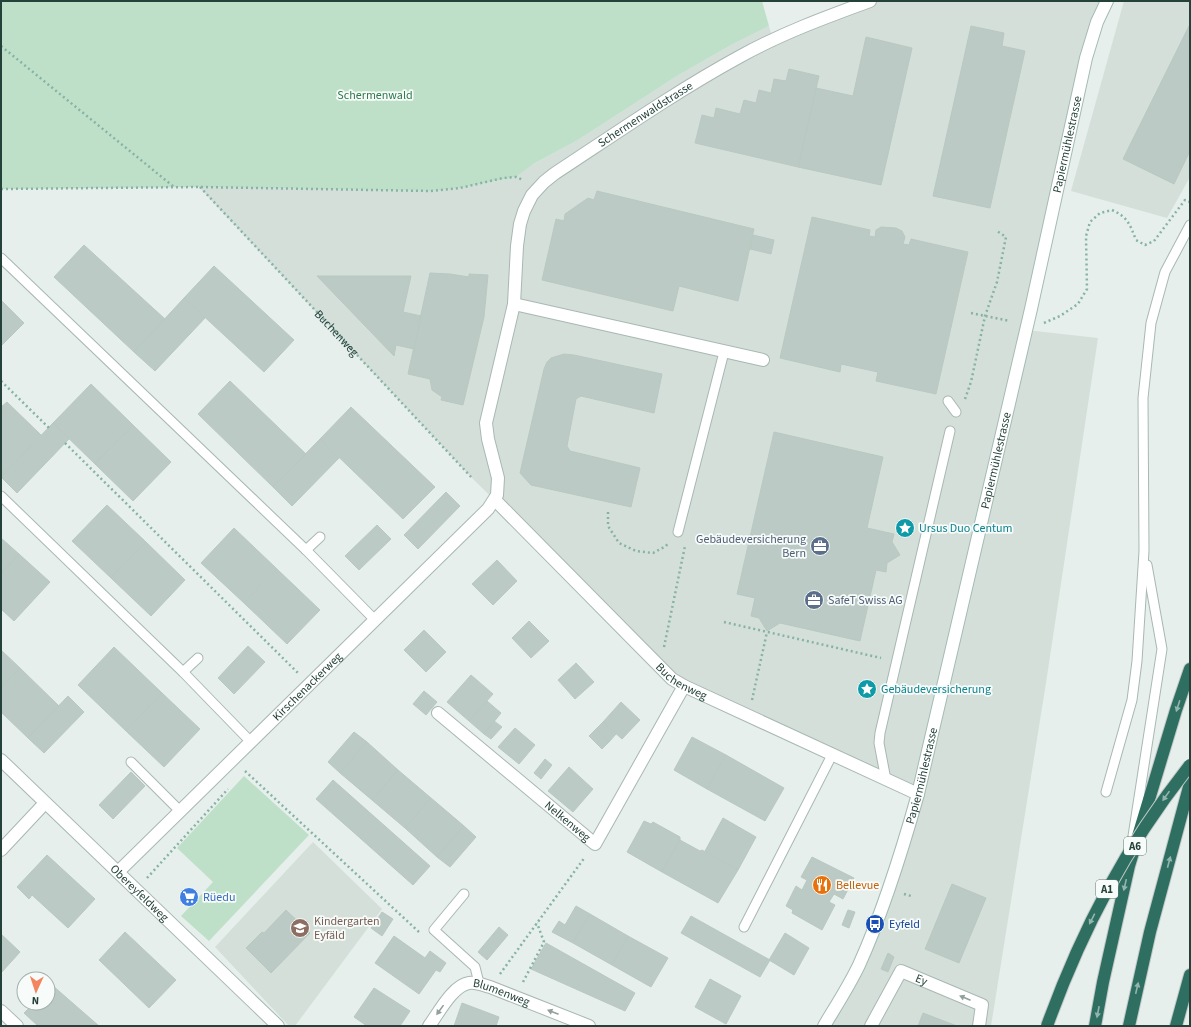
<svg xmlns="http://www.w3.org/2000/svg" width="1191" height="1027" viewBox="0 0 1191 1027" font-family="'Source Sans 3',sans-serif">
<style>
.built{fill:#d4dfda}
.green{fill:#bfe0c8}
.building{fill:#bbcac4;stroke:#b8c9c2}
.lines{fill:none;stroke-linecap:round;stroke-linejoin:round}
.lane-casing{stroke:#a8b8b2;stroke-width:11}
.street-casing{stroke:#a8b8b2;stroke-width:14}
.secondary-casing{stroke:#a4bbb3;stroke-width:14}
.highway-casing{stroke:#c2cac8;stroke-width:14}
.path{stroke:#86b3a5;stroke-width:2.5;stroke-dasharray:2 3;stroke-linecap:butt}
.lane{stroke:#fff;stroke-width:9}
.street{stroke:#fff;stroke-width:12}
.secondary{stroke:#fff;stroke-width:12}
.highway{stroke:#2f6f62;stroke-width:12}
.highway-bridge-casing{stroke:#c2cac8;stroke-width:14;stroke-linecap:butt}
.highway-bridge{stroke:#2f6f62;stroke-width:12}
.oneway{fill:#93b5ae}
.oneway2{fill:#92a09c}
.labels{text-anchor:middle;stroke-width:3.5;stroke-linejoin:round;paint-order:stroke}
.shield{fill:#f7fbf9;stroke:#637a73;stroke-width:1}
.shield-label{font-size:11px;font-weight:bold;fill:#24423a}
.park-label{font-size:12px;fill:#2d7a4b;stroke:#f7fbf9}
.street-label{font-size:12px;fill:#24423a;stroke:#f7fbf9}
.culture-label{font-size:12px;fill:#0d838f;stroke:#f7fbf9;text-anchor:start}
.service-label{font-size:12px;fill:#4e5e75;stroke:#f7fbf9;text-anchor:end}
.food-label{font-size:12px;fill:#c56008;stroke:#f7fbf9;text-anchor:start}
.shop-label{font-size:12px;fill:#366cbe;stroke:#f7fbf9;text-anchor:start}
.education-label{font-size:12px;fill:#785e54;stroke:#f7fbf9;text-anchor:start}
.transit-label{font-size:12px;fill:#164399;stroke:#f7fbf9;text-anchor:start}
</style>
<rect width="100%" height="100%" fill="#e6efeb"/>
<!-- built -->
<g class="built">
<polygon points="870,1 1107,1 1097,22 1026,330 1098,338 1046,683 991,1026 824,1026 859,965 918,793 684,686 473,479 199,187 431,191 460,188 516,177 535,163 578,140 677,76 733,44 769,26 773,40"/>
<polygon points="1124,1 1190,1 1190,177 1167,218 1071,191"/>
<polygon points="313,842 382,909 295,1026 289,1026 215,947"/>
</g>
<!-- green -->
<g class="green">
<polygon points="1,1 762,1 769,26 733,44 677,76 578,140 535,163 516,177 460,188 431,191 199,187 1,189"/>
<polygon points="244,776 309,835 209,941 181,916 213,882 177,848"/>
</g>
<!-- building -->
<g class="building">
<polygon points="971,26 1004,33 1002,46 1025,51 990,208 933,196"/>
<polygon points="1189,26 1190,151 1174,184 1123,159"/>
<polygon points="866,37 912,48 881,185 798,167 816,88 853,96"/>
<polygon points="789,69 819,76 798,167 695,143 702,115 714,118 716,108 740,114 744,100 756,103 759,90 771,93 774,79 786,81"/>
<polygon points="597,191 754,229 738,301 679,286 673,311 542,280 556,219 564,221 565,214 588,198 594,200"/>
<polygon points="812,217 870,230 869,236 875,237 876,230 881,227 896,228 902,231 905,237 903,244 909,245 911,239 968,252 936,394 876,381 878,372 841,364 840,372 780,358"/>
<polygon points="753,235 774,240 771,254 750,249"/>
<polygon points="84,245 165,319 134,352 54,277"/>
<polygon points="214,266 294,340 264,372 184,298"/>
<polygon points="430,273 450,274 469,277 469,274 488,275 484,317 463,405 441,400 442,397 432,390 430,379 408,374"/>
<polygon points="317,276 411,276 403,312 421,316 414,349 396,345 394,356"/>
<polygon points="184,298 205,318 155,371 134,352"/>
<polygon points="1,300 24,323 1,346"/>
<polygon points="564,354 574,355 662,374 654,413 581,396 576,399 567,446 570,451 640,468 631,507 531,485 520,473 544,369 547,362 551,358"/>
<polygon points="230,381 306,454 273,487 198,414"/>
<polygon points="91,384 133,425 95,464 53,423"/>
<polygon points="7,402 41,435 1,477 1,407"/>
<polygon points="351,407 435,487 403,519 320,439"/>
<polygon points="53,423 69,439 17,493 1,477"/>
<polygon points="133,425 171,462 133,501 95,464"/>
<polygon points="774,432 883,457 867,528 894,534 892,542 900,555 887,563 886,572 876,570 860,641 780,623 767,631 759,618 751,616 755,598 737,594"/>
<polygon points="320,439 339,458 292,506 273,487"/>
<polygon points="446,492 460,506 418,549 404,535"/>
<polygon points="107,505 146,542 111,578 72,541"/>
<polygon points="377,525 391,539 359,570 345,556"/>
<polygon points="234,528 277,569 244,603 201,563"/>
<polygon points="1,538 19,554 1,574"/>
<polygon points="146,542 185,580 151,616 111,578"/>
<polygon points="19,554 50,582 14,621 1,609 1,574"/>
<polygon points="497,560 517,581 493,605 472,584"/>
<polygon points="277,569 320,610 287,644 244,603"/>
<polygon points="529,621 549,641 531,658 512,638"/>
<polygon points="424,630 446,652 426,672 404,650"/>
<polygon points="248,646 265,662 234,694 218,678"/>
<polygon points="114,647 162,693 126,731 78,685"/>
<polygon points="1,650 20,668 1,687"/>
<polygon points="576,663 594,682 575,699 558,680"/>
<polygon points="20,668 59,706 28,738 1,712 1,687"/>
<polygon points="471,675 493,694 469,721 447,702"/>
<polygon points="424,691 437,702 426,715 413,704"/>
<polygon points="162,693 200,729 164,767 126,731"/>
<polygon points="68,696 84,712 44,753 28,738"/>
<polygon points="487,701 501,713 484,734 469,721"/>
<polygon points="621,702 640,720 622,739 603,722"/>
<polygon points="494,721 502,727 491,739 484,734"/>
<polygon points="603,722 616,734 609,742 596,729"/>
<polygon points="515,728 535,745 519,764 498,747"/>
<polygon points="596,729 609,742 602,749 589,736"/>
<polygon points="354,732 367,742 340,773 328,762"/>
<polygon points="692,737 726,755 707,789 674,770"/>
<polygon points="367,742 398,770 372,800 340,773"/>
<polygon points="726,755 784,788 765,821 707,789"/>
<polygon points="545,759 552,765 541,779 534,773"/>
<polygon points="569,767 593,789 573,812 548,791"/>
<polygon points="398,770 431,798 405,828 372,800"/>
<polygon points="131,772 145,786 113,819 99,805"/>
<polygon points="333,780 430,866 413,885 316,799"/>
<polygon points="431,798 464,826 437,857 405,828"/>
<polygon points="723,818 756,837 738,870 705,851"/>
<polygon points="644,821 651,824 653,822 680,837 680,840 662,872 627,852"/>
<polygon points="464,826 476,837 450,867 437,857"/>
<polygon points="680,840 700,851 702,850 738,870 718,903 662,872"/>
<polygon points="47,855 95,899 68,928 32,895 29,899 17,887"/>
<polygon points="812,857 854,878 843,899 834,894 829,902 835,905 822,930 792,913 793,910 786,906 796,886 802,890 807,880 801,877"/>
<polygon points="952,884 986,898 959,963 925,949"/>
<polygon points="576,906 590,914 573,943 552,932 559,921 565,925"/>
<polygon points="286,910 310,933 271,973 246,948 262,932 264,933"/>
<polygon points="848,910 855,912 849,928 842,925"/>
<polygon points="382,912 393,919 382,936 371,928"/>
<polygon points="590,914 628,936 612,965 573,943"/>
<polygon points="691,916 770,960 760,977 681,933"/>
<polygon points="499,927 508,935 487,960 478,952"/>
<polygon points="125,932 176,980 149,1008 99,960"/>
<polygon points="785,933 809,948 794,975 769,960"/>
<polygon points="1,934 20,952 1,973"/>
<polygon points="394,936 425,958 430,951 446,963 440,972 436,970 419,994 375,963"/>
<polygon points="628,936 668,958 651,987 612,965"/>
<polygon points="546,943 635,993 625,1011 531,969"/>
<polygon points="888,953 894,957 888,972 881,969"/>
<polygon points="710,979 741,996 726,1024 695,1007"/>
<polygon points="52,985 99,1026 38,1026 24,1013 34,1003 48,1003 48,989"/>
<polygon points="374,988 410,1011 400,1026 367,1026 354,1017"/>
<polygon points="462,1003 499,1017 496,1026 454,1026"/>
<polygon points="923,1013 957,1026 918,1026"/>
</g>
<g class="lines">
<defs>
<g id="lane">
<polyline points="1,258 306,550 375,620"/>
<polyline points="948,401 956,412"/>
<polyline points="1,496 183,672 251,742"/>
<polyline points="678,532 724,352"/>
<polyline points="306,550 320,537"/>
<polyline points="183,672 198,658"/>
<polyline points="131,762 180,811"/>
<polyline points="886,780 879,743 880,733 950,431"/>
<polyline points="1106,792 1132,700 1137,661 1144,551 1143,398 1151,323 1165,272 1190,225"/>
<polyline points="1133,836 1162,649 1147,565"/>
<polyline points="464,894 434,930 475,967 479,983"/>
<polyline points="744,927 832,755"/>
</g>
<g id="street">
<polyline points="514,304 763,360"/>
<path id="s2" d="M495,500L672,679L684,686L918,794"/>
<path id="s3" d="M438,713L595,844L684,686"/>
<path id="s4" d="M1,760L278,1026"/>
<polyline points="1,850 45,803"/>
<path id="s5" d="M118,872L488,509L497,495L498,478L488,439L486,423L514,304L517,246L520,224L524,211L532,195L544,182L554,174C615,134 675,92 739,57C780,34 826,17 870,1"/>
<polyline points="1,1011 17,1026"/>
<path id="s6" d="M429,1026C438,1014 453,985 469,983C476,982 483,985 490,987L589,1026"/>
<path id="s7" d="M871,1026L901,971L982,1005L979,1026"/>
</g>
<g id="secondary">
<path id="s8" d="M824,1026C836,1006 849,986 859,965C884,910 902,851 918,794L1031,309L1086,58L1097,22L1107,1"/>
</g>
<g id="highway">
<polyline points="1095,1026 1103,982 1129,866 1176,710 1190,669"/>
<polyline points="1129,1026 1150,932 1190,783"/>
<polyline points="1176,1026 1190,975"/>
</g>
</defs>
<!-- lane casing -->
<use href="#lane" class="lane-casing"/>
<!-- street casing -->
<use href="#street" class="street-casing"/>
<!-- secondary casing -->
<use href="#secondary" class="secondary-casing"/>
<!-- highway casing -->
<use href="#highway" class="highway-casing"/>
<!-- path -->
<g class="path">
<polyline points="1,46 174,187"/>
<path id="s1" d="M200,187L473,479"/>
<polyline points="1,189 199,187 431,191 460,188 503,178 516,177 523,180"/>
<polyline points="971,313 1010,321"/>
<path d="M1044,323L1060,316L1078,304L1087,289L1086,236L1090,222L1100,213L1112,210C1128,217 1130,225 1136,240L1145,245L1154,241L1185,200L1190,202"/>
<polyline points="1,381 49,428"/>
<polyline points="965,399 971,382 985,316 997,282 1006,237 997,231"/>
<polyline points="65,443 298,673"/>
<polyline points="608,512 608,526 619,543 636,551 653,553 666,546 669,542"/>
<polyline points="724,622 881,658"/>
<polyline points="664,647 685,546"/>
<polyline points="752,700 767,632"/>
<polyline points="245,771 419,932"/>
<polyline points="147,878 228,789"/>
<polyline points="904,894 911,896"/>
<polyline points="500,974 585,857"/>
<polyline points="523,982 544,942 537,923"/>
</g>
<!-- lane -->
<use href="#lane" class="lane"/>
<!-- street -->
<use href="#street" class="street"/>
<!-- secondary -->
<use href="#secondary" class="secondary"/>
<!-- highway -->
<use href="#highway" class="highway"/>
<defs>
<path id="highway-bridge" d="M1047,1026C1082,929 1126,846 1190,765"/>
</defs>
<!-- highway-bridge casing -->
<use href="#highway-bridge" class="highway-bridge-casing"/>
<!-- highway-bridge -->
<use href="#highway-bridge" class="highway-bridge"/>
</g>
<!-- one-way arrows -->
<defs><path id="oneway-solid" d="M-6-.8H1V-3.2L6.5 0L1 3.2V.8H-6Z"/></defs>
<g class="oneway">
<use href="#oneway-solid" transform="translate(1178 706) rotate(108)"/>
<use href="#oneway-solid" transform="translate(1166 796) rotate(125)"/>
<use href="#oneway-solid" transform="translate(1169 862) rotate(-75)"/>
<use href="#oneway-solid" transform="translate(1125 885) rotate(103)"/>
<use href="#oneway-solid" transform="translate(1092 919) rotate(117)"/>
<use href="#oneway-solid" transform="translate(1137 988) rotate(-77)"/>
<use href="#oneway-solid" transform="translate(1098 1012) rotate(101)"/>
</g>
<g class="oneway2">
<use href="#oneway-solid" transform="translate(965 998) rotate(-157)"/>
<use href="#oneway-solid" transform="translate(440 1010) rotate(126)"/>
<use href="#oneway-solid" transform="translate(553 1012) rotate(-159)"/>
</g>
<!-- icons -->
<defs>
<symbol id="sight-disc" viewBox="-11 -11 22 22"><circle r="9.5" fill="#0f9aa8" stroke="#f7fbf9"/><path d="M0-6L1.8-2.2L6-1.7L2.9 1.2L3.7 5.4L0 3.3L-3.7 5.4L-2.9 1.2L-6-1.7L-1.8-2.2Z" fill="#fff"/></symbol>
<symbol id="office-disc" viewBox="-11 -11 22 22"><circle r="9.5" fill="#5c6f8a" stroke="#f7fbf9"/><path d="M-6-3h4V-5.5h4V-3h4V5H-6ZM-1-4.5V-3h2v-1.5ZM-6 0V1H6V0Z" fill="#fff"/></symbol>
<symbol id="restaurant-disc" viewBox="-11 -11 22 22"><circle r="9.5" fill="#e8710a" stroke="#f7fbf9"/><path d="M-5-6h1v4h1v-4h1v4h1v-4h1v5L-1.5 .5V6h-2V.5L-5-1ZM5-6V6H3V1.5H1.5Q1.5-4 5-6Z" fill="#fff"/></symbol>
<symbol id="supermarket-disc" viewBox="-11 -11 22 22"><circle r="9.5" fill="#3f7fe0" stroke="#f7fbf9"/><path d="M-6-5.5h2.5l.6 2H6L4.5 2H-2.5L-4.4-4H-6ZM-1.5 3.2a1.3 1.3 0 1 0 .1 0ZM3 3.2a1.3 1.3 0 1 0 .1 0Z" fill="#fff"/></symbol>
<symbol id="bus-disc" viewBox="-11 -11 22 22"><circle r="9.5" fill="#1a4fb4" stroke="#f7fbf9"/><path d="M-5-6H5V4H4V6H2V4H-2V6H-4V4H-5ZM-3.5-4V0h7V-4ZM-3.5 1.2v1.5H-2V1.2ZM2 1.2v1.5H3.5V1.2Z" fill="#fff"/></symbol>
<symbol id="school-disc" viewBox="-11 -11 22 22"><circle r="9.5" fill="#8d6e63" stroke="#f7fbf9"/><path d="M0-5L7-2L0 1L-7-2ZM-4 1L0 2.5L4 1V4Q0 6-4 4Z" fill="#fff"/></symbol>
</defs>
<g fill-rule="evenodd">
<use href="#sight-disc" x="894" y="517" width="22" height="22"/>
<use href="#office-disc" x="809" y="535" width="22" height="22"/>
<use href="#office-disc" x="803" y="589" width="22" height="22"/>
<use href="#sight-disc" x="856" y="678" width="22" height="22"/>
<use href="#restaurant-disc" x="811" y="874" width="22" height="22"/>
<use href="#supermarket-disc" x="178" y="886" width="22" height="22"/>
<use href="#bus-disc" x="864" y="913" width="22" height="22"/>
<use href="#school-disc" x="289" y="917" width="22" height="22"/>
</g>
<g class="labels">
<!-- shield labels -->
<g class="shield">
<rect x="1124" y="837" width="22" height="18" rx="3"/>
<rect x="1096" y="880" width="22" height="18" rx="3"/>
</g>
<g class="shield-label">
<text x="1135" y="850">A6</text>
<text x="1107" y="893">A1</text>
</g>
<!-- park labels -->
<g class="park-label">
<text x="375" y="99">Schermenwald</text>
</g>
<!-- street labels -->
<g class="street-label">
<text dy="4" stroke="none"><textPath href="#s5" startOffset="982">Schermenwaldstrasse</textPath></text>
<text dy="4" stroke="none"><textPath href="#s8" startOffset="918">Papiermühlestrasse</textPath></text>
<text dy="4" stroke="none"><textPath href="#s1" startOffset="200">Buchenweg</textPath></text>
<text dy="4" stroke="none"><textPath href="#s8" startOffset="594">Papiermühlestrasse</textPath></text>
<text dy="4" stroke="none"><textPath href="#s2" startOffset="261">Buchenweg</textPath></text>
<text dy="4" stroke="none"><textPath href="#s5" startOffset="265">Kirschenackerweg</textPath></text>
<text dy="4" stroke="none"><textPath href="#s8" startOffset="270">Papiermühlestrasse</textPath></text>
<text dy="4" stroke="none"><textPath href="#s3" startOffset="169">Nelkenweg</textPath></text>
<text dy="4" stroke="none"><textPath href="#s4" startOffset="192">Obereyfeldweg</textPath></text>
<text dy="4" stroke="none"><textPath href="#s7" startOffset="85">Ey</textPath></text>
<text dy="4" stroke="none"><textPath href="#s6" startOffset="94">Blumenweg</textPath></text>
</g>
<!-- culture labels -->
<g class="culture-label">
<text x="919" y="532">Ursus Duo Centum</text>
<text x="881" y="693">Gebäudeversicherung</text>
</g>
<!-- service labels -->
<g class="service-label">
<text x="806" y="543">Gebäudeversicherung<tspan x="806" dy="14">Bern</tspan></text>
<text x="828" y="604" text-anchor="start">SafeT Swiss AG</text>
</g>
<!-- food labels -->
<g class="food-label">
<text x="836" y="889">Bellevue</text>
</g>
<!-- shop labels -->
<g class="shop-label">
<text x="203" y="901">Rüedu</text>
</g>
<!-- education labels -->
<g class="education-label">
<text x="314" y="925">Kindergarten<tspan x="314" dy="14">Eyfäld</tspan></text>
</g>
<!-- transit labels -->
<g class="transit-label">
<text x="889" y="928">Eyfeld</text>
</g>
</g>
<!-- border -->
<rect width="1191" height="1027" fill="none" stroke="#24423a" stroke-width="4"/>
<!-- north arrow -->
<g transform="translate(36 991) rotate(183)"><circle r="19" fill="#f7fbf9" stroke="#a3b1ad"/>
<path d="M0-3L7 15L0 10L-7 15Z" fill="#f4845f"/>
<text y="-6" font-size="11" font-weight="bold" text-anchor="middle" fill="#24423a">N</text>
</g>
</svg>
